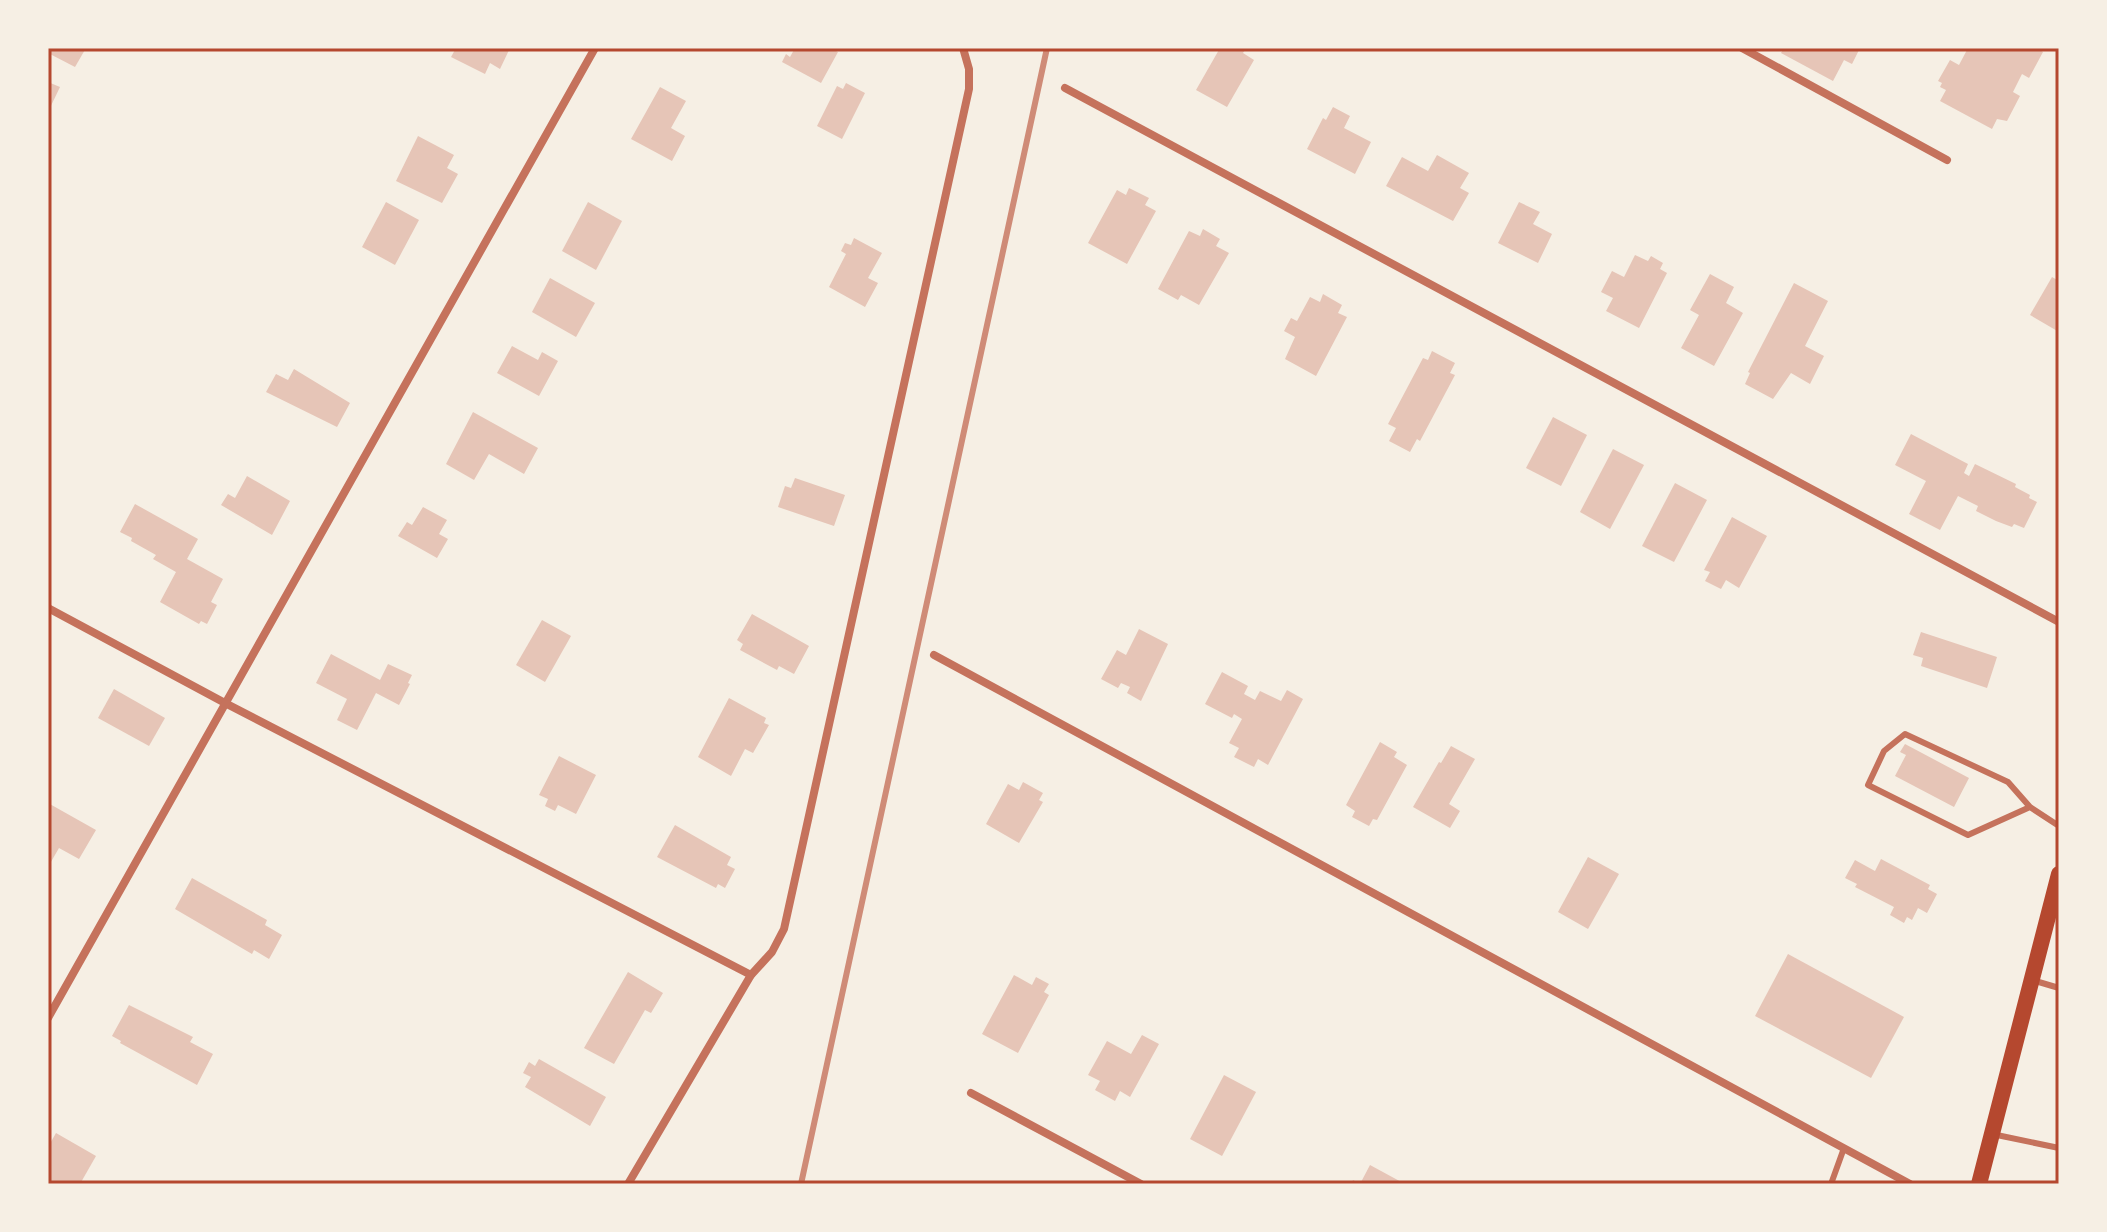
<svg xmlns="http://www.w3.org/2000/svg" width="2107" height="1232" viewBox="0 0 2107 1232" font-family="Raleway,sans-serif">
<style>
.building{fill:#e6c5b7}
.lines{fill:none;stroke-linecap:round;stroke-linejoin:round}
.service{stroke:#c5725c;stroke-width:6}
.minor{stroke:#c5725c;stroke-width:8}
.secondary{stroke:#b5482f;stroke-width:16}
.rail{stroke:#cf8b77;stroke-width:6}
.neatline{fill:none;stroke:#b5482f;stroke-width:3}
</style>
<rect width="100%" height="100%" fill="#f6efe4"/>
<!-- building -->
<g class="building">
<polygon points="48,48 86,48 75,67 48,53"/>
<polygon points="456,48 510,48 500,69 490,63 485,74 451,57"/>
<polygon points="795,48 830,48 838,52 821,83 782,62 786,54 790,57"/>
<polygon points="1220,48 1246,48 1243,53 1254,60 1227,107 1196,90"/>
<polygon points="1784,48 1855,48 1859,50 1852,64 1844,60 1833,81 1781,53"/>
<polygon points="1968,48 2037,48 2043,52 2029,78 2022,74 2013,92 2020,96 2007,121 1997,119 1992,129 1940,101 1946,90 1940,87 1942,83 1938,81 1950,60 1959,65"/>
<polygon points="48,82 60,87 48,112"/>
<polygon points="846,83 865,93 842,139 817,126 837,86 843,89"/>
<polygon points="660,87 686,101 671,128 685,136 672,161 631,139"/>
<polygon points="1333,107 1350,116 1344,128 1371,142 1355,174 1307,149 1323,118 1326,120"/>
<polygon points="418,136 454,155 447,168 458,174 442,203 396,181"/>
<polygon points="1437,155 1469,173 1460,188 1469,193 1453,221 1386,186 1402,157 1428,171"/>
<polygon points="1129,188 1149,198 1145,205 1156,211 1127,264 1088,243 1117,190 1126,195"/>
<polygon points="386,202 419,220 395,265 362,247"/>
<polygon points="588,202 622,221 596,270 562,251"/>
<polygon points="1519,202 1540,212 1533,224 1552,234 1538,263 1498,243"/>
<polygon points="1203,229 1220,239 1216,246 1229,253 1199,305 1181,295 1178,300 1158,289 1189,231 1200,236"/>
<polygon points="854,238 882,253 868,278 878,283 865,307 829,287 846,254 841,251 845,243 851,245"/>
<polygon points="1635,255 1648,261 1651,256 1663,263 1660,269 1667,273 1639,328 1606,311 1613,298 1601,292 1612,271 1624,277"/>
<polygon points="1710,274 1734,287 1726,303 1743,313 1714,366 1681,348 1699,315 1690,310"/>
<polygon points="2052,277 2059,281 2059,332 2030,315"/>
<polygon points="550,278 595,303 576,337 532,312"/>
<polygon points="1794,283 1828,301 1805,346 1824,356 1810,384 1791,373 1773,399 1745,384 1750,373 1748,372"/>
<polygon points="1323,294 1342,305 1338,313 1347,317 1316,376 1285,359 1295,337 1284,331 1291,318 1297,321 1310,297 1320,302"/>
<polygon points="512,346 538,360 542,352 558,361 539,396 497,373"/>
<polygon points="1432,351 1455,363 1450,373 1455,375 1420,441 1417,439 1410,452 1389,441 1396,428 1388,424 1423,358 1428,360"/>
<polygon points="294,369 350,403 337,427 266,392 276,374 288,380"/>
<polygon points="473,412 538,448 524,474 489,454 474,480 446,464"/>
<polygon points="1553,417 1587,435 1561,486 1526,468"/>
<polygon points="1911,434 1968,464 1964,473 1969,476 1975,464 2016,484 2015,487 2030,495 2029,498 2037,502 2024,528 2014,524 2012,527 1996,521 1976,511 1978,506 1958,496 1940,530 1909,514 1926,481 1895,465"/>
<polygon points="1613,449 1644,465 1610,529 1580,512"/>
<polygon points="247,476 290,501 272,535 221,505 228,494 235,498"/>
<polygon points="795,478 845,495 834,526 778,507 785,486 791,488"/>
<polygon points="1675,483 1707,500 1674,562 1642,546"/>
<polygon points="135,504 198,539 187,559 223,579 211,602 217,605 207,624 201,621 199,624 160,602 176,572 153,559 156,555 131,541 132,538 120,532"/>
<polygon points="423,507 447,520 439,534 448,539 437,558 398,536 407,522 412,525"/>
<polygon points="1732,517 1767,536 1739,588 1726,580 1721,589 1705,581 1710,572 1704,570"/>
<polygon points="752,614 809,646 794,674 779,666 777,670 740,650 743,644 737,640"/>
<polygon points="542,620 571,636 545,682 516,665"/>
<polygon points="1139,629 1168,644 1141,701 1127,693 1130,687 1121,683 1118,688 1101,679 1117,650 1126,655"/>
<polygon points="1921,632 1997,657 1987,688 1921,666 1923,658 1913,655"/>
<polygon points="331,654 380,680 388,664 412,675 408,683 410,684 399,705 376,693 357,730 337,720 347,699 316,683"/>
<polygon points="1222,672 1248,686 1244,694 1255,700 1260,691 1281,701 1287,690 1303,699 1268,765 1258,759 1254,767 1234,757 1239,748 1229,743 1242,719 1234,714 1232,718 1205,704"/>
<polygon points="114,689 165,718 149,746 98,718"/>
<polygon points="729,698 766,718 764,723 769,725 753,753 745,749 731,776 698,757"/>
<polygon points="1380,742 1397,752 1394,757 1407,765 1377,820 1373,819 1369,826 1352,817 1355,811 1346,805"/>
<polygon points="1905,744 1969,778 1954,807 1895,776 1906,755 1900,752"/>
<polygon points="1451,746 1475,759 1449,804 1460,811 1450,828 1413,807 1439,762 1441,763"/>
<polygon points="559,756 596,775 576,814 558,805 555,811 545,806 548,799 539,795"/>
<polygon points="1023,782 1043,793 1039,800 1043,802 1019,843 986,824 1008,784 1019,790"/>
<polygon points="48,803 96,830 79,859 59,848 48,867"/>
<polygon points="675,825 731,857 727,865 735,869 725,888 718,884 716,888 657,857"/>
<polygon points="1588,857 1619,874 1588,929 1558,912"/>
<polygon points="1881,859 1930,885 1928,889 1937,894 1927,913 1918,908 1912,920 1907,917 1904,923 1890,915 1894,907 1855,887 1857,884 1845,878 1855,860 1875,871"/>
<polygon points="192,878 267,920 265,925 282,935 269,959 254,950 252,954 175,909"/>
<polygon points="1788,954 1904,1017 1871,1078 1755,1016"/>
<polygon points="628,972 663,993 651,1013 645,1010 614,1064 584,1048"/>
<polygon points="1014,975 1032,985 1036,977 1049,984 1044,992 1049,995 1018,1053 982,1034"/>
<polygon points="129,1005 193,1037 190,1042 213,1054 197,1085 120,1043 121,1041 112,1036"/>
<polygon points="1142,1035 1159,1044 1130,1097 1120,1091 1115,1101 1095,1090 1100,1081 1088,1075 1107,1041 1131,1054"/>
<polygon points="539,1059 606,1097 590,1126 525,1087 531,1077 523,1073 529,1062 535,1066"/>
<polygon points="1224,1075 1256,1092 1222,1156 1190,1139"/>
<polygon points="56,1133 96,1156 80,1184 48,1184 48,1147"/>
<polygon points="1370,1165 1405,1184 1351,1184 1353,1180 1360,1184"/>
</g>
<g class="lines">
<!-- service -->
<g class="service">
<polyline points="2030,807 1968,835 1868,785 1884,751 1905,734 2008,782 2030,807 2059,826"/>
<polyline points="2032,980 2059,988"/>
<polyline points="1992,1134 2059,1148"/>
<polyline points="1831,1184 1844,1148"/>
</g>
<!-- minor -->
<g class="minor">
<polyline points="1742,48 1947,160"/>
<polyline points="1065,88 2059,622"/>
<polyline points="48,608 225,703 751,975"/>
<polyline points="934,655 1910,1184"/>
<polyline points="48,1018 595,48"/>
<polyline points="971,1093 1141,1184"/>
<polyline points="628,1184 751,975 772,952 784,929 969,89 969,69 963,48"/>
</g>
<!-- secondary -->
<polyline class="secondary" points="1979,1184 2059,874"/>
<!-- rail -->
<polyline class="rail" points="801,1184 1047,48"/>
</g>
<!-- border -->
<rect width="2107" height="1232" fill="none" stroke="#f6efe4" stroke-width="100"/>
<rect x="50" y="50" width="2007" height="1132" class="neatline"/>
</svg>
